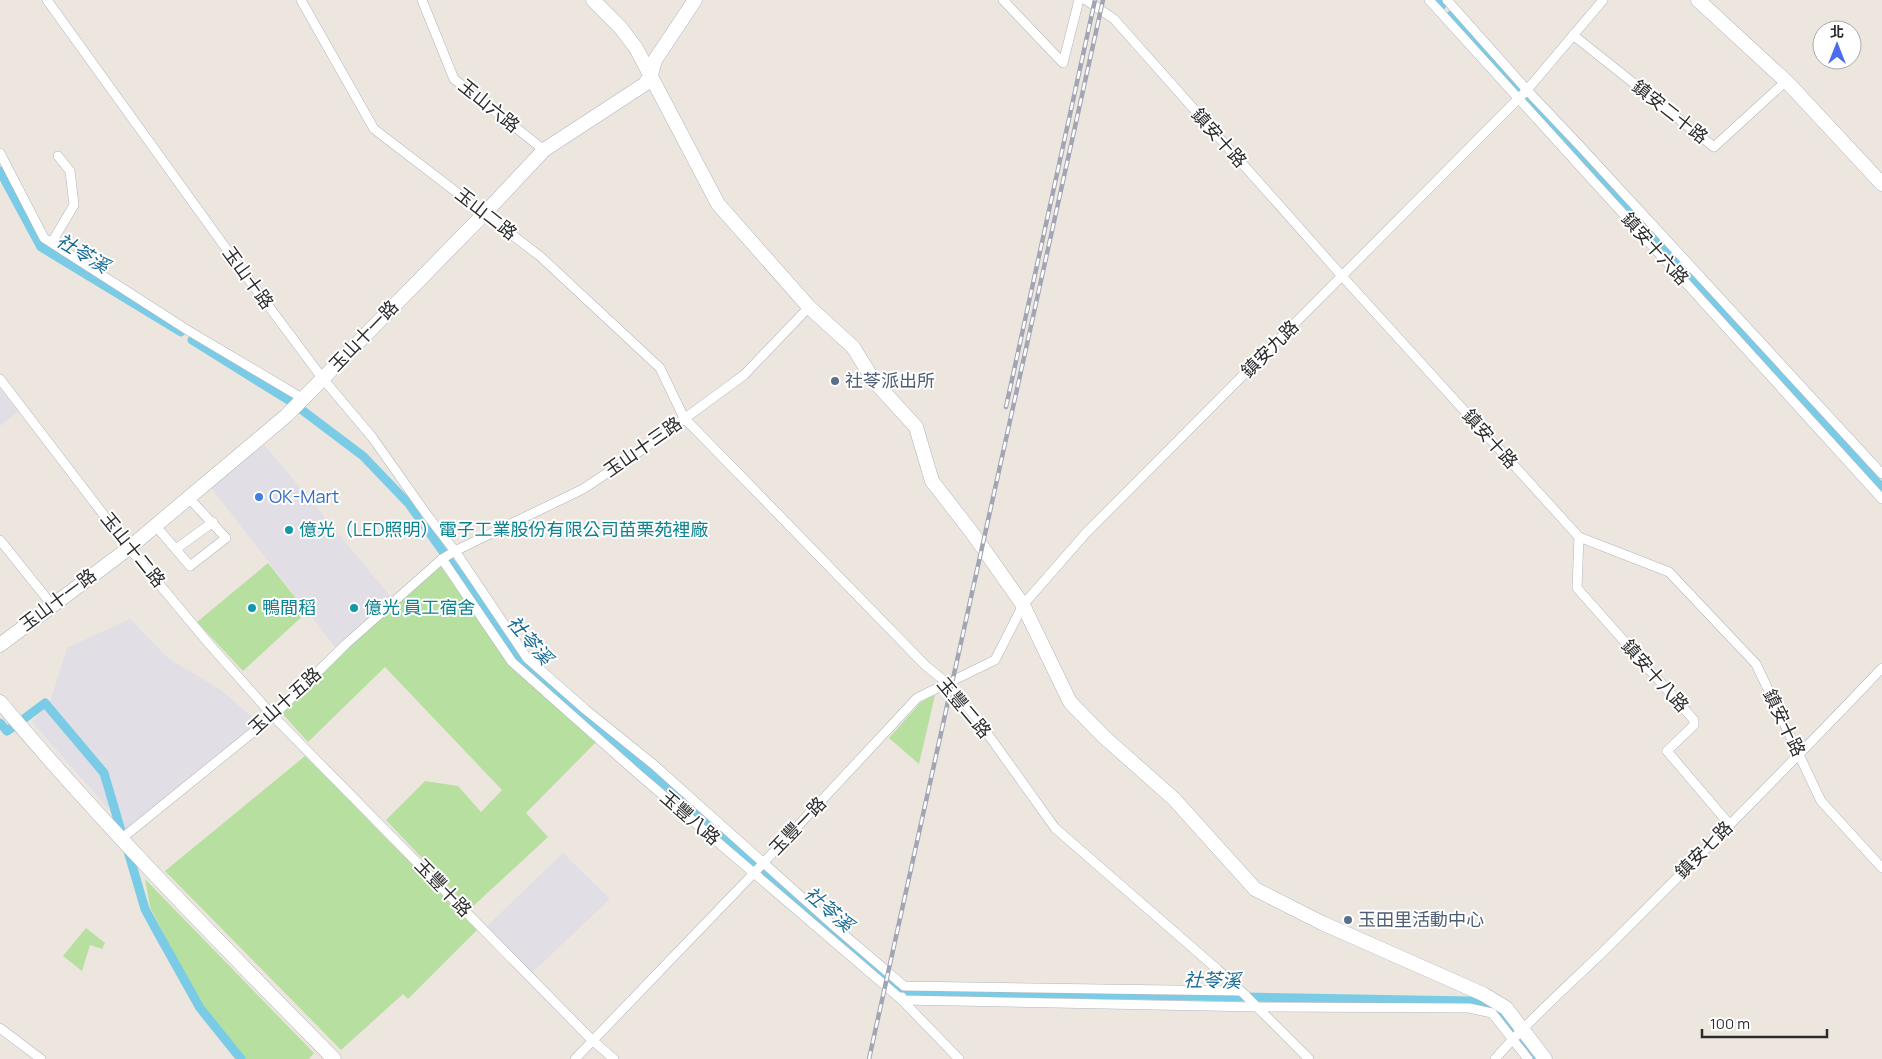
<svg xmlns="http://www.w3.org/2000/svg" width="1882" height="1059" viewBox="0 0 1882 1059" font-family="Manrope,'Noto Sans TC',sans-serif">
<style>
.industrial{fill:#e1dfe5}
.green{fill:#b6dfa0}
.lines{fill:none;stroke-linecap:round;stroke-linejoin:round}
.canal{stroke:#7acce6;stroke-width:9}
.street-casing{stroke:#b2b5be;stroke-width:10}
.secondary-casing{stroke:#b2b5be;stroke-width:15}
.street{stroke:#fff;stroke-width:9}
.secondary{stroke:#fff;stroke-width:14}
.rail-casing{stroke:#a2a5b4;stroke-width:4.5}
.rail{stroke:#fff;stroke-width:2.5;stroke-dasharray:8;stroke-linecap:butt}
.service-dot{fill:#5c6f8a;stroke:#fff;stroke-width:2}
.shop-dot{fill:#3f7fe0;stroke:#fff;stroke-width:2}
.culture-dot{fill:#0f9aa8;stroke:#fff;stroke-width:2}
.labels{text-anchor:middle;stroke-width:4;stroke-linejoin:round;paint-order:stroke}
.street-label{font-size:18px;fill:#2c2c2c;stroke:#fff}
.service-label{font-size:18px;fill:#4e5e75;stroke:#fff;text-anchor:start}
.shop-label{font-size:18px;fill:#366cbe;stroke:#fff;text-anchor:start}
.culture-label{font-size:18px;fill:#0d838f;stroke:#fff;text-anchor:start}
.water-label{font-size:19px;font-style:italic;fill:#176b94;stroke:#fff}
</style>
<rect width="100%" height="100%" fill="#ece6df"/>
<!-- industrial -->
<g class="industrial">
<polygon points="0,388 18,412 0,426"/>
<polygon points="263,443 391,597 335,647 209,485"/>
<polygon points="130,619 169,659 221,690 258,722 126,829 32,722 50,702 67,648"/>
<polygon points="563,853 610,899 532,973 487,926"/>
</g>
<!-- green -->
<g class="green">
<polygon points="268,563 307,612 243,671 197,622"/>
<polygon points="440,565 510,665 596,742 526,813 548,837 470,909 386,820 425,781 458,786 481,812 502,790 385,667 308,742 280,711 349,644"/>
<polygon points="935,695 919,764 889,738 921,702"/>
<polygon points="305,756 477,930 408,999 403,994 341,1050 165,871"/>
<polygon points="145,879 314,1053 309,1059 245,1059 197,1000 150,907"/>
<polygon points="86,928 105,943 102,949 90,945 82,971 63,956"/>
</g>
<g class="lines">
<!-- canal -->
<g class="canal">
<polyline points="1437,0 1442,5"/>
<polyline points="1451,15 1882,488"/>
<polyline points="0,171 41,247 181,332"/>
<polyline points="192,340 290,401"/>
<path d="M302,410L363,456L409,504L521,661L899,991L1472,1001C1491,1006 1501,1013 1513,1029"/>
<polyline points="25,718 45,703 104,773 122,834"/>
<polyline points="0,723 7,731 13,727"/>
<polyline points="127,848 145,909 158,933 200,1008 241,1059"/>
<polyline points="1521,1040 1536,1059"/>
</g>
<defs>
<g id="street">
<polyline points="47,0 238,265 323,379 372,437 427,515 455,551 527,658 586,710 653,764 834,926 904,986 1240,991"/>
<polyline points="301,0 374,129 541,257 660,368 684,418 740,475 925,665 948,684 977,719 1055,828 1217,969 1244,994 1309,1059"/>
<polyline points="422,0 454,79 544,150"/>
<polyline points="1003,0 1063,63 1079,0"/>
<polyline points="1086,0 1114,19 1342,276 1579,537 1669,572 1756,664 1821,801 1882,868"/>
<polyline points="1429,0 1882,499"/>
<polyline points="1447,0 1527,90 1580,146 1882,474"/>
<polyline points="1573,35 1714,147 1786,81"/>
<polyline points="0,153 44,238 189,331 302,398"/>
<polyline points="52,242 74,205 70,171 58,156"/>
<polyline points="0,379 129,548 210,645 273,716 592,1040 614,1059"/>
<polyline points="155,525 190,566 226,538 188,497"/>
<polyline points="1579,537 1577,588 1694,720 1694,725 1667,751 1730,825"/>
<polyline points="0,540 52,605"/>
<polyline points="176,549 213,522"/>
<polyline points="442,559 512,662 637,773 902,1000 959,1059"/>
<polyline points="121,839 273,716 346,644 442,559 455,551 583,489 643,449 744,375 809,307"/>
<polyline points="902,997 902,1000 1257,1007 1469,1008 1492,1013 1528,1059"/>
<polyline points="0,1028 41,1059"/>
<polyline points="575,1059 754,873 917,698 995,660 1023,605 1086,533 1527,90 1603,0"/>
<path d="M1495,1059C1532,1016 1576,979 1616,939C1706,849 1795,760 1882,668"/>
</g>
<g id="secondary">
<polyline points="593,0 620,27 636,48 718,204 809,307 853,347 874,381 916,427 932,481 973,534 1023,605 1070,702 1103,736 1174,799 1255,889 1322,923 1483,994 1506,1008 1545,1059"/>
<polyline points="1698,0 1789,84 1882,184"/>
<polyline points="0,645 129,548 287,415 485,213 544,150 645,84 651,75 655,60 695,0"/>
<path d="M0,702C105,827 220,943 334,1059"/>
</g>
</defs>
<!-- street casing -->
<use href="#street" class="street-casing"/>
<!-- secondary casing -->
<use href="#secondary" class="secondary-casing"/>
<!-- street -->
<use href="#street" class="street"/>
<!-- secondary -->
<use href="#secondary" class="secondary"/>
<defs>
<g id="rail">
<polyline points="1006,407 1095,0"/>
<polyline points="869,1059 1103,0"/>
</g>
</defs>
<!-- rail casing -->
<use href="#rail" class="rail-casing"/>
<!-- rail -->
<use href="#rail" class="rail"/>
</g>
<!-- markers -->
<g class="service-dot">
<circle cx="835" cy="381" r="5"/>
<circle cx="1348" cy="920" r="5"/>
</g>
<circle class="shop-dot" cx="259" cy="497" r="5"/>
<g class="culture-dot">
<circle cx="289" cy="530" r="5"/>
<circle cx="252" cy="608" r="5"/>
<circle cx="354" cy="608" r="5"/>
</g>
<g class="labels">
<!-- street labels -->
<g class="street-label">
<text transform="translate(489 106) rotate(39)" y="6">玉山六路</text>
<text transform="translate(1670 112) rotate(38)" y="6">鎮安二十路</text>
<text transform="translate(1219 138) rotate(48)" y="6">鎮安十路</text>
<text transform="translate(486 214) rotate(38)" y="6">玉山二路</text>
<text transform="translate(1655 249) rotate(48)" y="6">鎮安十六路</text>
<text transform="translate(248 278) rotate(54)" y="6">玉山十路</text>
<text transform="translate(364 336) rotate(-46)" y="6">玉山十一路</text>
<text transform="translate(1270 349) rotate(-45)" y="6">鎮安九路</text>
<text transform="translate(1490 439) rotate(48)" y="6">鎮安十路</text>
<text transform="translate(643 447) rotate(-35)" y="6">玉山十三路</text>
<text transform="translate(133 550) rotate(51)" y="6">玉山十二路</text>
<text transform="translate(58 600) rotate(-37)" y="6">玉山十一路</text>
<text transform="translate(1655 676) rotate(48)" y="6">鎮安十八路</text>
<text transform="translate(285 701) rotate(-42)" y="6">玉山十五路</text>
<text transform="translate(964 708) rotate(50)" y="6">玉豐二路</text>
<text transform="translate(1784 723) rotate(64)" y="6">鎮安十路</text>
<text transform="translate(690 818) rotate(41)" y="6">玉豐八路</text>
<text transform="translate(798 826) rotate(-46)" y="6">玉豐一路</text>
<text transform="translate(1704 850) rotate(-45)" y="6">鎮安七路</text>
<text transform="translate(443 888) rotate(46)" y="6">玉豐十路</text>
</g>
<!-- service labels -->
<g class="service-label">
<text x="845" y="387">社苓派出所</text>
<text x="1358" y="926">玉田里活動中心</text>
</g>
<!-- shop labels -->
<g class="shop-label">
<text x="269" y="503">OK-Mart</text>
</g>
<!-- culture labels -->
<g class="culture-label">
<text x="299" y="536">億光（LED照明）電子工業股份有限公司苗栗苑裡廠</text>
<text x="262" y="614">鴨間稻</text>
<text x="364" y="614">億光 員工宿舍</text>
</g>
<!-- water labels -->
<g class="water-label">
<text transform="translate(83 253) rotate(31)" y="7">社苓溪</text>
<text transform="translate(530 640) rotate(49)" y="7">社苓溪</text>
<text transform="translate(829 909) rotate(41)" y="7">社苓溪</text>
<text transform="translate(1212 980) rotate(1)" y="7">社苓溪</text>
</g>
</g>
<!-- north arrow -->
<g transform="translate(1837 45)"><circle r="24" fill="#ffffff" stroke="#ababab"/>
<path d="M0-4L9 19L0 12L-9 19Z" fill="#4b6ced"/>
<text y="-8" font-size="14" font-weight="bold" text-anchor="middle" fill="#2c2c2c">北</text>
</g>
<!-- scale -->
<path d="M1702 1029v8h125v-8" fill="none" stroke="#2c2c2c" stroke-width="2.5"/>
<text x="1710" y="1029" font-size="15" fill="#2c2c2c" stroke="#ffffff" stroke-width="4" paint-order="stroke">100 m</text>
</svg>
